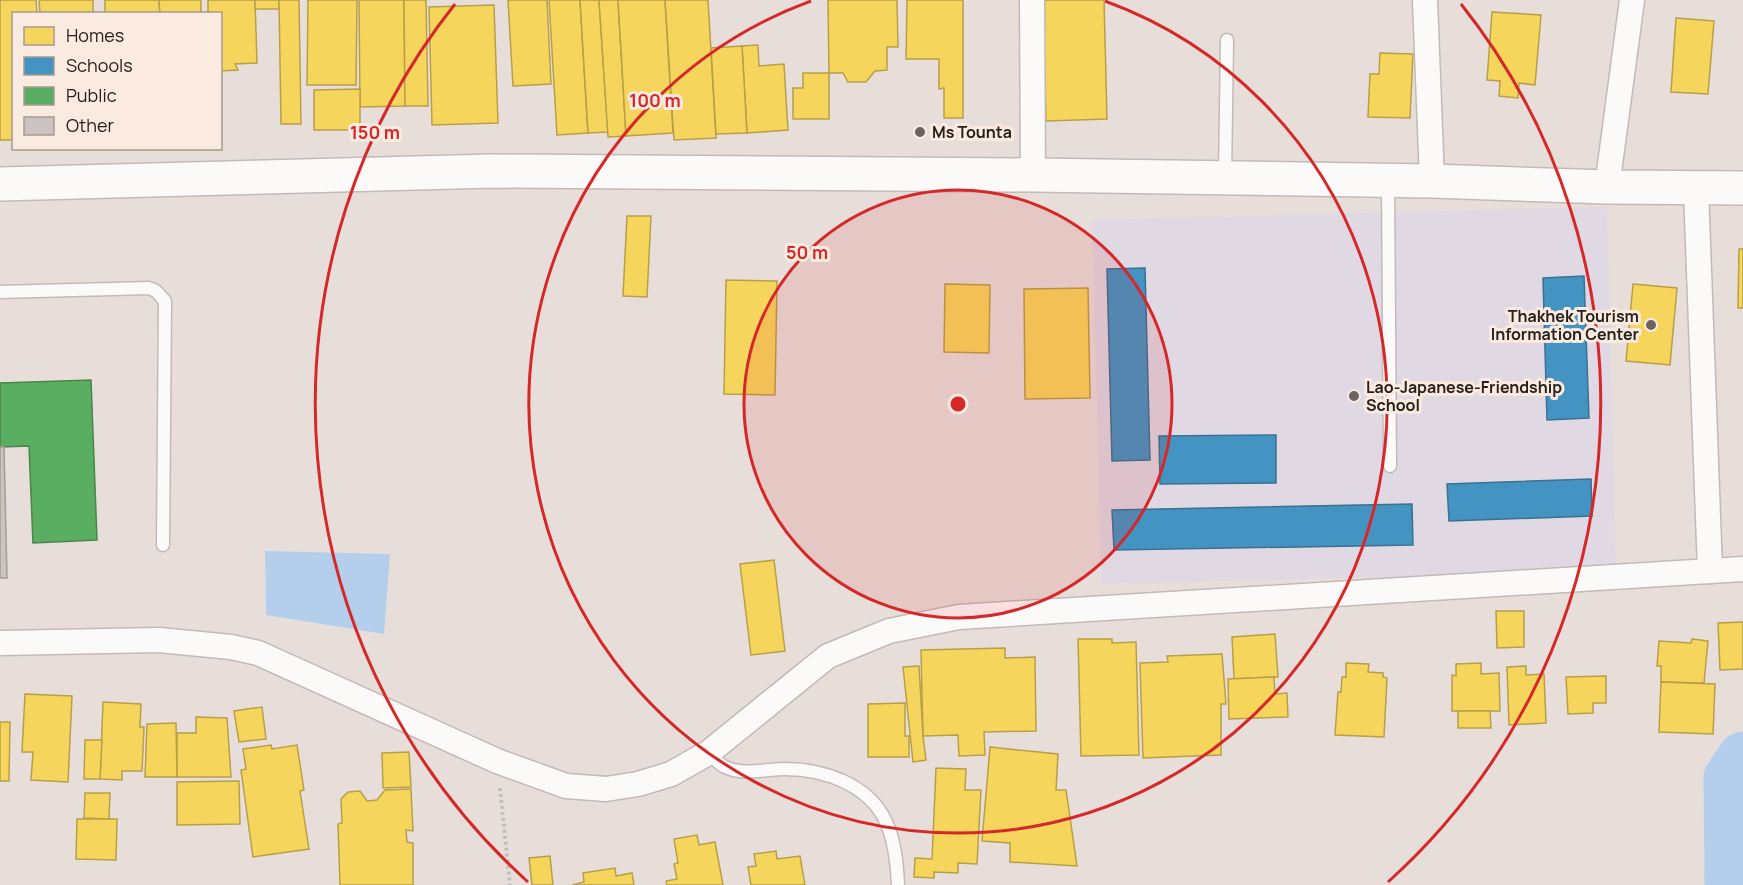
<svg xmlns="http://www.w3.org/2000/svg" width="1743" height="885" viewBox="0 0 1743 885" font-family="Manrope,sans-serif">
<style>
.education{fill:#e0d8e2}
.water{fill:#b3cfeb}
.homes{fill:#f6d55c;stroke:#b89f49;stroke-width:1.5}
.schools{fill:#4393c3;stroke:#3b7191;stroke-width:1.5}
.public{fill:#5aae61;stroke:#4b844d;stroke-width:1.5}
.lines{fill:none;stroke-linecap:round;stroke-linejoin:round}
.river{stroke:#b3cfeb;stroke-width:51}
.building{fill:#cbc3bf;stroke:#a49c98;stroke-width:1.5}
.lane-casing{stroke:#c2bab6;stroke-width:15}
.street-casing{stroke:#c2bab6;stroke-width:27}
.secondary-casing{stroke:#c2bab6;stroke-width:36}
.path{stroke:#c2bebc;stroke-width:4;stroke-dasharray:3 3;stroke-linecap:butt}
.lane{stroke:#fcfaf9;stroke-width:12}
.street{stroke:#fcfaf9;stroke-width:24}
.secondary{stroke:#fcfaf9;stroke-width:33}
.ring{fill:none;stroke:#d62828;stroke-width:3}
.poi-dot{fill:#6b635f;stroke:#fbeae0;stroke-width:2}
.labels{text-anchor:middle;stroke-width:6;stroke-linejoin:round;paint-order:stroke}
.poi-label{font-size:16px;font-weight:bold;fill:#27211d;stroke:#fbeae0;text-anchor:start}
.centre{fill:#d62828;stroke:#fbeae0;stroke-width:3}
.ring-label{font-size:18px;text-anchor:middle;font-weight:bold;fill:#d62828;stroke:#fbeae0;stroke-width:6;stroke-linejoin:round;paint-order:stroke}
</style>
<rect width="100%" height="100%" fill="#e8ded9"/>
<!-- education -->
<polygon class="education" points="1607,207 1616,571 1101,584 1092,220"/>
<!-- water -->
<polygon class="water" points="265,551 390,554 384,634 266,615"/>
<!-- homes -->
<g class="homes">
<polygon points="0,0 36,0 37,14 14,14 14,140 0,140"/>
<polygon points="39,0 93,0 93,14 40,13"/>
<polygon points="105,0 159,0 160,14 105,14"/>
<polygon points="159,0 201,0 201,14 160,14"/>
<polygon points="208,0 255,0 257,63 235,64 238,70 220,71 220,14 208,14"/>
<rect x="255" y="0" width="24" height="9"/>
<polygon points="279,0 299,0 301,124 281,124"/>
<polygon points="308,0 357,0 356,85 307,85"/>
<polygon points="359,0 404,0 405,106 360,107"/>
<polygon points="404,0 426,0 428,106 405,106"/>
<polygon points="508,0 547,0 551,84 513,86"/>
<polygon points="549,0 580,0 588,133 557,135"/>
<polygon points="580,0 599,0 608,132 588,133"/>
<polygon points="599,0 618,0 626,136 608,137"/>
<polygon points="618,0 665,0 673,133 626,136"/>
<polygon points="665,0 708,0 716,138 674,140"/>
<polygon points="828,0 897,0 898,47 887,47 887,70 875,71 866,82 848,82 843,73 829,73"/>
<polygon points="907,0 963,0 963,118 944,118 944,88 939,89 939,59 906,59"/>
<polygon points="1043,0 1104,0 1107,119 1046,121"/>
<polygon points="494,5 498,123 432,125 429,7"/>
<polygon points="1492,12 1541,15 1535,85 1519,83 1518,98 1499,96 1500,81 1487,80"/>
<polygon points="1676,18 1714,21 1708,94 1671,92"/>
<polygon points="758,45 759,66 784,64 788,130 747,133 742,46"/>
<polygon points="742,46 747,133 716,134 711,48"/>
<polygon points="1380,53 1413,54 1410,118 1368,117 1370,74 1379,74"/>
<polygon points="803,73 829,73 829,119 793,119 793,88 803,88"/>
<polygon points="360,89 360,130 314,130 314,90"/>
<polygon points="627,216 651,216 647,297 623,296"/>
<polygon points="1739,249 1743,249 1743,308 1738,308"/>
<polygon points="726,280 777,281 775,395 724,394"/>
<polygon points="945,284 990,285 989,353 944,352"/>
<polygon points="1633,284 1677,288 1670,365 1626,361"/>
<polygon points="1088,288 1090,398 1025,399 1024,289"/>
<polygon points="774,560 785,651 751,655 740,564"/>
<polygon points="1496,611 1524,611 1524,647 1497,648"/>
<polygon points="1743,622 1743,669 1720,670 1718,623"/>
<polygon points="1275,634 1278,677 1234,679 1232,637"/>
<polygon points="1078,639 1112,639 1112,643 1136,642 1139,755 1081,756"/>
<polygon points="1692,639 1708,641 1704,683 1661,682 1661,666 1657,666 1659,641 1691,643"/>
<polygon points="1005,648 1005,658 1035,657 1036,731 984,732 985,755 959,756 958,735 923,736 921,650"/>
<polygon points="1222,654 1226,704 1221,704 1221,755 1143,758 1140,663 1168,662 1167,656"/>
<polygon points="1346,663 1369,664 1368,672 1383,673 1383,677 1387,678 1384,737 1335,735 1338,692 1341,692 1342,677 1346,677"/>
<polygon points="1481,663 1481,674 1499,673 1500,711 1452,711 1452,675 1456,676 1456,664"/>
<polygon points="919,666 923,736 926,760 913,762 903,667"/>
<polygon points="1526,666 1526,675 1544,674 1546,723 1509,725 1507,667"/>
<polygon points="1606,676 1606,703 1593,703 1593,713 1568,714 1566,677"/>
<polygon points="1274,677 1275,694 1287,693 1288,717 1229,719 1228,679"/>
<polygon points="1661,682 1715,684 1713,734 1659,732"/>
<polygon points="25,694 72,696 68,782 31,780 33,752 22,752"/>
<polygon points="103,702 141,704 140,727 144,727 142,771 122,771 122,780 100,779"/>
<polygon points="905,703 905,736 909,736 909,757 868,757 868,704"/>
<polygon points="262,707 266,739 239,742 234,711"/>
<polygon points="1458,711 1490,711 1491,728 1458,728"/>
<polygon points="196,717 227,718 231,777 177,777 177,733 196,733"/>
<polygon points="0,722 10,722 9,781 0,781"/>
<polygon points="176,723 177,777 145,777 147,724"/>
<polygon points="85,740 102,740 100,779 84,779"/>
<polygon points="271,745 272,749 297,745 304,790 300,791 309,849 253,857 241,770 246,769 243,749"/>
<polygon points="990,747 1058,754 1056,790 1066,790 1077,866 1010,862 1010,843 982,841"/>
<polygon points="409,752 411,787 383,788 382,753"/>
<polygon points="936,768 966,769 965,790 981,790 977,864 958,863 958,873 934,872 934,878 914,877 915,858 932,859"/>
<polygon points="239,781 240,824 177,825 177,782"/>
<polygon points="411,789 413,831 406,830 407,842 413,843 413,885 340,885 338,824 342,823 341,799 348,792 360,791 367,801 377,800 385,790"/>
<polygon points="85,793 110,793 109,819 84,818"/>
<polygon points="77,819 117,819 116,860 76,859"/>
<polygon points="697,835 699,845 715,842 723,885 667,885 666,881 677,879 674,864 678,863 674,839"/>
<polygon points="776,851 777,859 800,856 805,885 751,885 748,867 756,866 754,854"/>
<polygon points="550,856 553,885 532,885 529,858"/>
<polygon points="615,868 616,876 632,873 634,885 572,885 584,882 583,873"/>
</g>
<!-- schools -->
<g class="schools">
<polygon points="1145,268 1150,460 1112,461 1107,269"/>
<polygon points="1584,276 1589,418 1547,420 1543,278"/>
<polygon points="1276,435 1276,483 1160,484 1159,436"/>
<polygon points="1591,479 1592,516 1449,521 1447,484"/>
<polygon points="1412,504 1413,545 1114,550 1112,510"/>
</g>
<!-- public -->
<polygon class="public" points="91,380 97,540 33,543 29,446 0,447 0,383"/>
<g class="lines">
<!-- river -->
<polyline class="river" points="1730,885 1729,778 1743,757"/>
</g>
<!-- building -->
<polygon class="building" points="0,447 4,447 7,578 0,578"/>
<g class="lines">
<defs>
<g id="lane">
<polyline points="1225,177 1227,40"/>
<polyline points="1388,181 1390,466"/>
<polyline points="0,292 149,288 156,291 165,301 163,545"/>
<path d="M708,753C713,757 719,764 725,767C744,776 765,769 785,769C823,769 869,784 886,822C895,841 897,864 898,885"/>
</g>
<g id="street">
<polyline points="1032,0 1033,175"/>
<polyline points="1425,0 1432,181"/>
<polyline points="1607,187 1632,0"/>
<polyline points="1696,189 1710,571"/>
<polyline points="0,643 159,640 231,647 258,653 497,761 566,786 606,789 638,784 671,774 708,753 828,656 889,631 959,617 1743,569"/>
</g>
<polyline id="secondary" points="0,184 492,171 1033,175 1432,181 1607,187 1743,188"/>
</defs>
<!-- lane casing -->
<use href="#lane" class="lane-casing"/>
<!-- street casing -->
<use href="#street" class="street-casing"/>
<!-- secondary casing -->
<use href="#secondary" class="secondary-casing"/>
<!-- path -->
<polyline class="path" points="500,788 510,885"/>
<!-- lane -->
<use href="#lane" class="lane"/>
<!-- street -->
<use href="#street" class="street"/>
<!-- secondary -->
<use href="#secondary" class="secondary"/>
</g>
<!-- distance rings -->
<circle cx="958" cy="404" r="214" fill="#d62828" fill-opacity=".12"/>
<g class="ring">
<circle cx="958" cy="404" r="214"/>
<path d="M1105 1A429 429 0 1 1 811 1"/>
<path d="M528 882A643 643 0 0 1 455 4M1461 4A643 643 0 0 1 1388 882"/>
</g>
<!-- markers -->
<g class="poi-dot">
<circle cx="920" cy="132" r="6"/>
<circle cx="1651" cy="325" r="6"/>
<circle cx="1354" cy="396" r="6"/>
</g>
<g class="labels">
<!-- poi labels -->
<g class="poi-label">
<text x="932" y="138">Ms Tounta</text>
<text x="1639" y="322" text-anchor="end">Thakhek Tourism<tspan x="1639" dy="18">Information Center</tspan></text>
<text x="1366" y="393">Lao-Japanese-Friendship<tspan x="1366" dy="18">School</tspan></text>
</g>
</g>
<circle cx="958" cy="404" r="9" class="centre"/>
<g class="ring-label">
<text x="655" y="107">100 m</text>
<text x="375" y="139">150 m</text>
<text x="807" y="259">50 m</text>
</g>
<!-- legend -->
<rect x="12" y="12" width="210" height="138" fill="#fbeae0" stroke="#a69a92" stroke-width="1.5"/>
<rect x="24" y="27" width="30" height="18" fill="#f6d55c" stroke="#a69a92" stroke-width="1.5"/>
<text x="66" y="42" font-size="18" fill="#27211d">Homes</text>
<rect x="24" y="57" width="30" height="18" fill="#4393c3" stroke="#a69a92" stroke-width="1.5"/>
<text x="66" y="72" font-size="18" fill="#27211d">Schools</text>
<rect x="24" y="87" width="30" height="18" fill="#5aae61" stroke="#a69a92" stroke-width="1.5"/>
<text x="66" y="102" font-size="18" fill="#27211d">Public</text>
<rect x="24" y="117" width="30" height="18" fill="#cbc3bf" stroke="#a69a92" stroke-width="1.5"/>
<text x="66" y="132" font-size="18" fill="#27211d">Other</text>
</svg>
